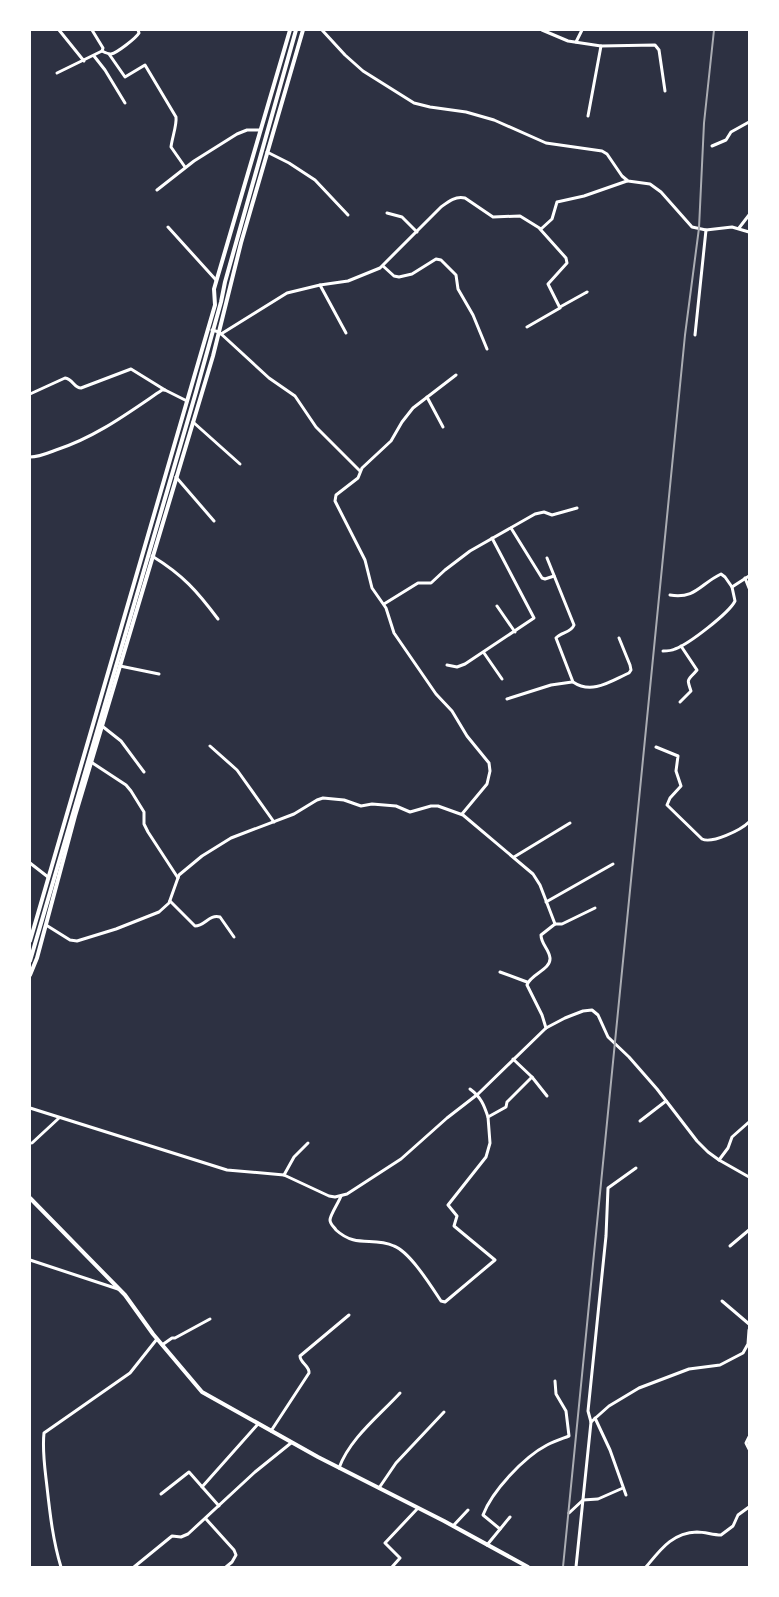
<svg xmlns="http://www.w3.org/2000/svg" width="779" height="1597" viewBox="0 0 779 1597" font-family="'Exo 2',sans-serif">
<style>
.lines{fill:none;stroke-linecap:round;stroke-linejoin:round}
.minor{stroke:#fff;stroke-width:3}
.tertiary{stroke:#fff;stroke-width:4}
.secondary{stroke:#fff;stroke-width:4}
.rail{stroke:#abadb3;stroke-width:2}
</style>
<rect width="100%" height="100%" fill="#2d3142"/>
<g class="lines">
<!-- minor -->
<g class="minor">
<polyline points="59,30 84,61"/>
<polyline points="322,30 345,55 363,71 414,103 430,107 466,112 494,120 546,143 602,151 607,154 622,176 628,181 650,184 661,192 692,227 706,230 732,227 749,232"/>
<polyline points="542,30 568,41 601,46 655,45 659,50 665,91"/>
<polyline points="576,42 582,30"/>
<path d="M102,51C104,52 109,54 111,54C117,53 136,38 139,33L138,30"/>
<path d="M109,54L125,77L145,65L176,117C177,125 172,138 171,147L185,167"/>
<polyline points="94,56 105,70 125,103"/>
<polyline points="57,73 102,51 103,48 92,30"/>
<polyline points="588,116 601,46"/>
<polyline points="712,146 726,140 731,132 749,122"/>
<polyline points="267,152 289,163 315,180 348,215"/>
<polyline points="157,190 194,161 237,134 247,130 259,130"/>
<polyline points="387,213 402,217 417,232"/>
<polyline points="168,227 216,280"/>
<polyline points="739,228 749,215"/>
<polyline points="383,266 394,276 399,277 412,274 436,259 441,260 456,275 458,289 473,315 487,349"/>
<polyline points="320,285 346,333"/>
<polyline points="560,307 587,292"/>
<polyline points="527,327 560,308 548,284 567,263 566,258 540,229"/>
<polyline points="212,330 219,332 269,378 295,396 316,427 360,471"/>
<path d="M221,334L287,293L320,285L348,281L380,268L441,207C449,201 455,196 465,198L493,217L520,216L541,229L552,219L557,202L584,196L627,181"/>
<polyline points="695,335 706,230"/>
<polyline points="456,375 413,408 402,422 391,441 362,468 358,478 336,495 335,501 365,560 372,588 386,608 394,633 436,694 452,711 467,736 489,763 490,771 487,784 462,814"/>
<path d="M30,394L65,378C73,379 74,388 81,388L131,369L165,390"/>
<polyline points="427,397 443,427"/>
<polyline points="193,422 240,464"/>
<path d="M30,457C39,457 48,453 56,450C96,437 128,413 162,390H165L187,401"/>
<polyline points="176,477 214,521"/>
<polyline points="511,528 542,578 545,579 554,576"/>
<path d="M152,556C183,575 197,591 218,619"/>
<path d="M547,558L574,625C571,633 561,632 556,638L573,682C592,695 611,681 629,673L631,670L630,665L619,638"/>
<polyline points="745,578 749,588"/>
<path d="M670,595C696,599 700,584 721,574L725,577L732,587"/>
<polyline points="384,604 418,583 431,583 445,570 470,551 535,514 544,512 552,515 577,508"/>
<polyline points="497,606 515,632"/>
<path d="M663,651C667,651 671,651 675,649C689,644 729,613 735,601L732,587L749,576"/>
<polyline points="484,653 502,679"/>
<polyline points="447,665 457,667 465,664 534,618 492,538"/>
<polyline points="120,666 159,674"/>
<polyline points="507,699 551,685 572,682"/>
<path d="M680,702L691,691C686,677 688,681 697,670L681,646"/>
<polyline points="102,726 121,741 144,772"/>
<polyline points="210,746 237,770 274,822"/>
<path d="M656,747L678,756L676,771L681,786L670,798L667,805L702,839C712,844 741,830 749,822"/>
<polyline points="91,762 126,785 131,791 144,812 144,824 148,832 178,878"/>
<polyline points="514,857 570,823"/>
<polyline points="30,863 48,877"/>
<path d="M170,901L195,926C205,926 209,914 220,917L234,937"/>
<polyline points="546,902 613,864"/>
<polyline points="555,924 562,924 595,908"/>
<path d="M46,925L70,940L77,941L116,929L159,912L169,903L179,875L202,856L231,838L294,814L317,800L323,798L344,800L361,806L372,804L396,806L410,812L431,806H438L463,815L533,874L540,885L555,924L541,935C541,944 549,949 550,958C551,970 530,974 527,985L542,1015L546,1028"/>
<polyline points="500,972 527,982"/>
<polyline points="513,1059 532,1077 547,1096"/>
<path d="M470,1089C481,1097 484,1105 488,1117"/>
<polyline points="30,1108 227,1170 284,1175 329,1196 335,1197 347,1194 401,1159 447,1118 478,1094 546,1028 565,1018 583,1011 592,1010 598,1015 608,1037 629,1057 657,1089 697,1141 708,1152 719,1160 749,1177"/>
<polyline points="640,1121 666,1101"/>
<polyline points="32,1143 59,1118"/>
<polyline points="719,1160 728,1148 732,1137 749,1122"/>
<polyline points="284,1175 294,1157 308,1143"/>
<path d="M341,1196C339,1202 330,1215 330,1220C330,1224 334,1227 336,1230C357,1249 372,1236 394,1246C410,1252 431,1286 441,1301L445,1302L495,1260L454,1226L457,1216L448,1205L486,1157L490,1143L488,1117L506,1107L507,1102L532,1077"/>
<polyline points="730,1246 749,1230"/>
<polyline points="30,1260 118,1289"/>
<polyline points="722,1301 749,1324"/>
<polyline points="162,1345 172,1338 175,1338 210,1319"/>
<polyline points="595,1418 610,1450 626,1495"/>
<polyline points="591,1422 588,1411 606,1236 608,1188 636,1168"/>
<path d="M271,1431L309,1373C310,1366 300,1363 300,1356L349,1315"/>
<polyline points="749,1437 746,1443 749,1449"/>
<path d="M339,1468C350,1438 379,1416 400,1393"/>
<polyline points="202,1487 258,1424"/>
<polyline points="379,1488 396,1463 444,1412"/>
<polyline points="161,1494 189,1472 219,1506"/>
<polyline points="569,1513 583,1500 598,1499 623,1488"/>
<polyline points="206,1519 234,1550 236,1555 232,1562 226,1567"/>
<polyline points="453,1526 468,1510"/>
<path d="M500,1529L483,1515C492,1491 524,1457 547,1445C554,1441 561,1439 569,1436L566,1411L556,1394L555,1381"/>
<polyline points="487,1545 510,1517"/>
<path d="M61,1567C53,1541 50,1514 47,1487C45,1469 42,1451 44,1433L130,1373L157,1339"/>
<polyline points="134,1567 172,1536 181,1537 188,1534 255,1472 291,1443"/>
<polyline points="392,1567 400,1558 385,1543 418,1508"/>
<polyline points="576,1567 591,1422 609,1406 639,1388 689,1369 720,1365 743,1353 748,1344 749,1330"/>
<path d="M646,1567C661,1549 672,1533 697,1532C705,1532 713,1535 721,1535L733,1526L738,1515L749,1507"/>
</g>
<!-- tertiary -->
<g class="tertiary">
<polyline points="30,941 215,305 214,289 290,30"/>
<polyline points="30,975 37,958 75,816 213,356 241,243 303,30"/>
</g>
<!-- secondary -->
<g class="secondary">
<polyline points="30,961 196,392 221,302 225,282 296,30"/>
<polyline points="30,1198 125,1295 153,1334 202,1392 318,1457 444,1521 528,1567"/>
</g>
<!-- rail -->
<polyline class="rail" points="563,1567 685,335 699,228 704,123 714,30"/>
</g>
<!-- border -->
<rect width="779" height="1597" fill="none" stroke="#ffffff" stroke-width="62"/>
</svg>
